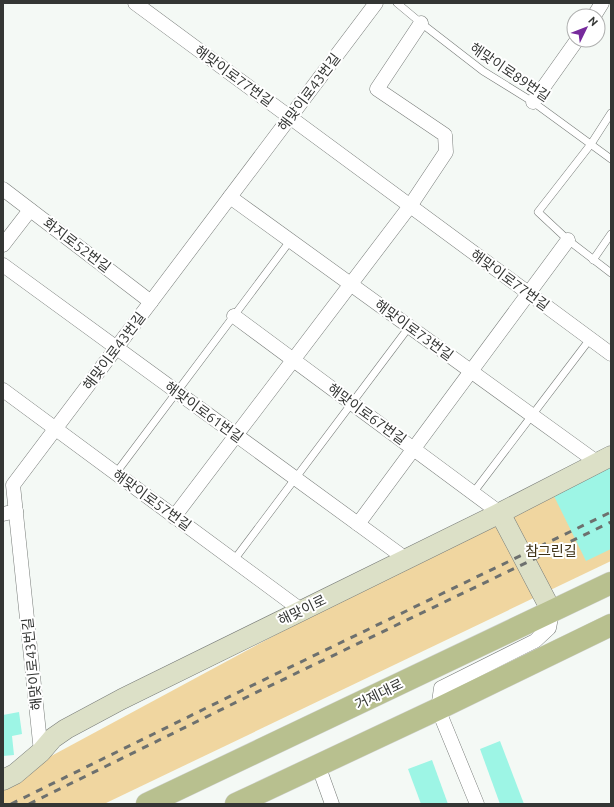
<svg xmlns="http://www.w3.org/2000/svg" width="614" height="807" viewBox="0 0 614 807" font-family="Ubuntu,'Noto Sans KR',sans-serif">
<style>
.green{fill:#f0d6a0}
.building{fill:#9df5e5}
.lines{fill:none;stroke-linecap:round;stroke-linejoin:round}
.lane-casing{stroke:#787c79;stroke-width:8}
.street-casing{stroke:#787c79;stroke-width:15}
.secondary-casing{stroke:#787c79;stroke-width:21}
.primary-casing{stroke:#d2d3d2;stroke-width:23}
.lane{stroke:#fff;stroke-width:7}
.street{stroke:#fff;stroke-width:14}
.secondary{stroke:#dce0c7;stroke-width:20}
.primary{stroke:#b8c08f;stroke-width:22}
.rail{stroke:#6d706e;stroke-width:3;stroke-dasharray:7 7;stroke-linecap:butt}
.labels{text-anchor:middle;stroke-width:4;stroke-linejoin:round;paint-order:stroke}
.street-label{font-size:14px;fill:#343634;stroke:#fff}
.park-label{font-size:14px;fill:#3e3115;stroke:#fff}
</style>
<rect width="100%" height="100%" fill="#f4f9f5"/>
<!-- green -->
<polygon class="green" points="611,473 611,561 104,804 3,804 3,782 559,482"/>
<!-- building -->
<g class="building">
<polygon points="611,463 611,549 586,561 551,490"/>
<polygon points="19,712 22,734 12,736 14,755 3,756 3,715"/>
<polygon points="500,741 524,804 500,804 480,749"/>
<polygon points="432,760 448,804 421,804 408,769"/>
</g>
<g class="lines">
<defs>
<g id="lane">
<polyline points="397,3 421,23 483,71 533,102 611,159"/>
<polyline points="611,113 591,144 538,212 568,240 611,273"/>
<polyline points="593,260 611,234"/>
<polyline points="116,473 290,241"/>
<polyline points="473,493 590,339"/>
<polyline points="234,560 409,327"/>
</g>
<g id="street">
<polyline points="135,3 611,354"/>
<polyline points="594,16 602,3"/>
<polyline points="533,102 577,40"/>
<polyline points="3,189 151,302"/>
<polyline points="230,197 598,463"/>
<polyline points="3,245 30,210"/>
<polyline points="3,265 406,559"/>
<polyline points="234,316 500,513"/>
<polyline points="3,390 301,610"/>
<polyline points="3,514 16,511"/>
<polyline points="174,517 410,206 446,152 445,135 377,89 421,23"/>
<polyline points="358,524 568,240"/>
<polyline points="41,752 13,485 376,3"/>
<polyline points="318,765 332,804"/>
<polyline points="477,804 438,709 441,688 535,641 549,628 552,612"/>
</g>
<g id="secondary">
<polyline points="500,513 552,612"/>
<polyline points="3,780 15,774 41,752 53,738 66,729 122,699 500,513 611,456"/>
</g>
<g id="primary">
<polyline points="147,804 611,583"/>
<polyline points="236,804 438,709 611,625"/>
</g>
</defs>
<!-- lane casing -->
<use href="#lane" class="lane-casing"/>
<!-- street casing -->
<use href="#street" class="street-casing"/>
<!-- secondary casing -->
<use href="#secondary" class="secondary-casing"/>
<!-- primary casing -->
<use href="#primary" class="primary-casing"/>
<!-- lane -->
<use href="#lane" class="lane"/>
<!-- street -->
<use href="#street" class="street"/>
<!-- secondary -->
<use href="#secondary" class="secondary"/>
<!-- primary -->
<use href="#primary" class="primary"/>
<!-- rail -->
<g class="rail">
<polyline points="11,804 249,687 611,512"/>
<polyline points="29,804 253,694 611,522"/>
</g>
</g>
<g class="labels">
<!-- street labels -->
<g class="street-label">
<text transform="translate(510 72) rotate(34)" y="5">해맞이로89번길</text>
<text transform="translate(234 76) rotate(36)" y="5">해맞이로77번길</text>
<text transform="translate(309 92) rotate(-53)" y="5">해맞이로43번길</text>
<text transform="translate(77 245) rotate(37)" y="5">화지로52번길</text>
<text transform="translate(510 280) rotate(36)" y="5">해맞이로77번길</text>
<text transform="translate(414 330) rotate(36)" y="5">해맞이로73번길</text>
<text transform="translate(114 351) rotate(-53)" y="5">해맞이로43번길</text>
<text transform="translate(204 412) rotate(36)" y="5">해맞이로61번길</text>
<text transform="translate(367 414) rotate(36)" y="5">해맞이로67번길</text>
<text transform="translate(152 500) rotate(36)" y="5">해맞이로57번길</text>
<text transform="translate(302 610) rotate(-26)" y="5">해맞이로</text>
<text transform="translate(32 664) rotate(-96)" y="5">해맞이로43번길</text>
<text transform="translate(379 694) rotate(-26)" y="5">거제대로</text>
</g>
<!-- park labels -->
<g class="park-label">
<text x="551" y="556">참그린길</text>
</g>
</g>
<!-- border -->
<rect width="614" height="807" fill="none" stroke="#343634" stroke-width="8"/>
<!-- north arrow -->
<g transform="translate(586 28) rotate(47)"><circle r="19" fill="#ffffff" stroke="#aeafae"/>
<path d="M0-3L7 15L0 10L-7 15Z" fill="#762a9c"/>
<text y="-6" font-size="11" font-weight="bold" text-anchor="middle" fill="#343634">N</text>
</g>
</svg>
